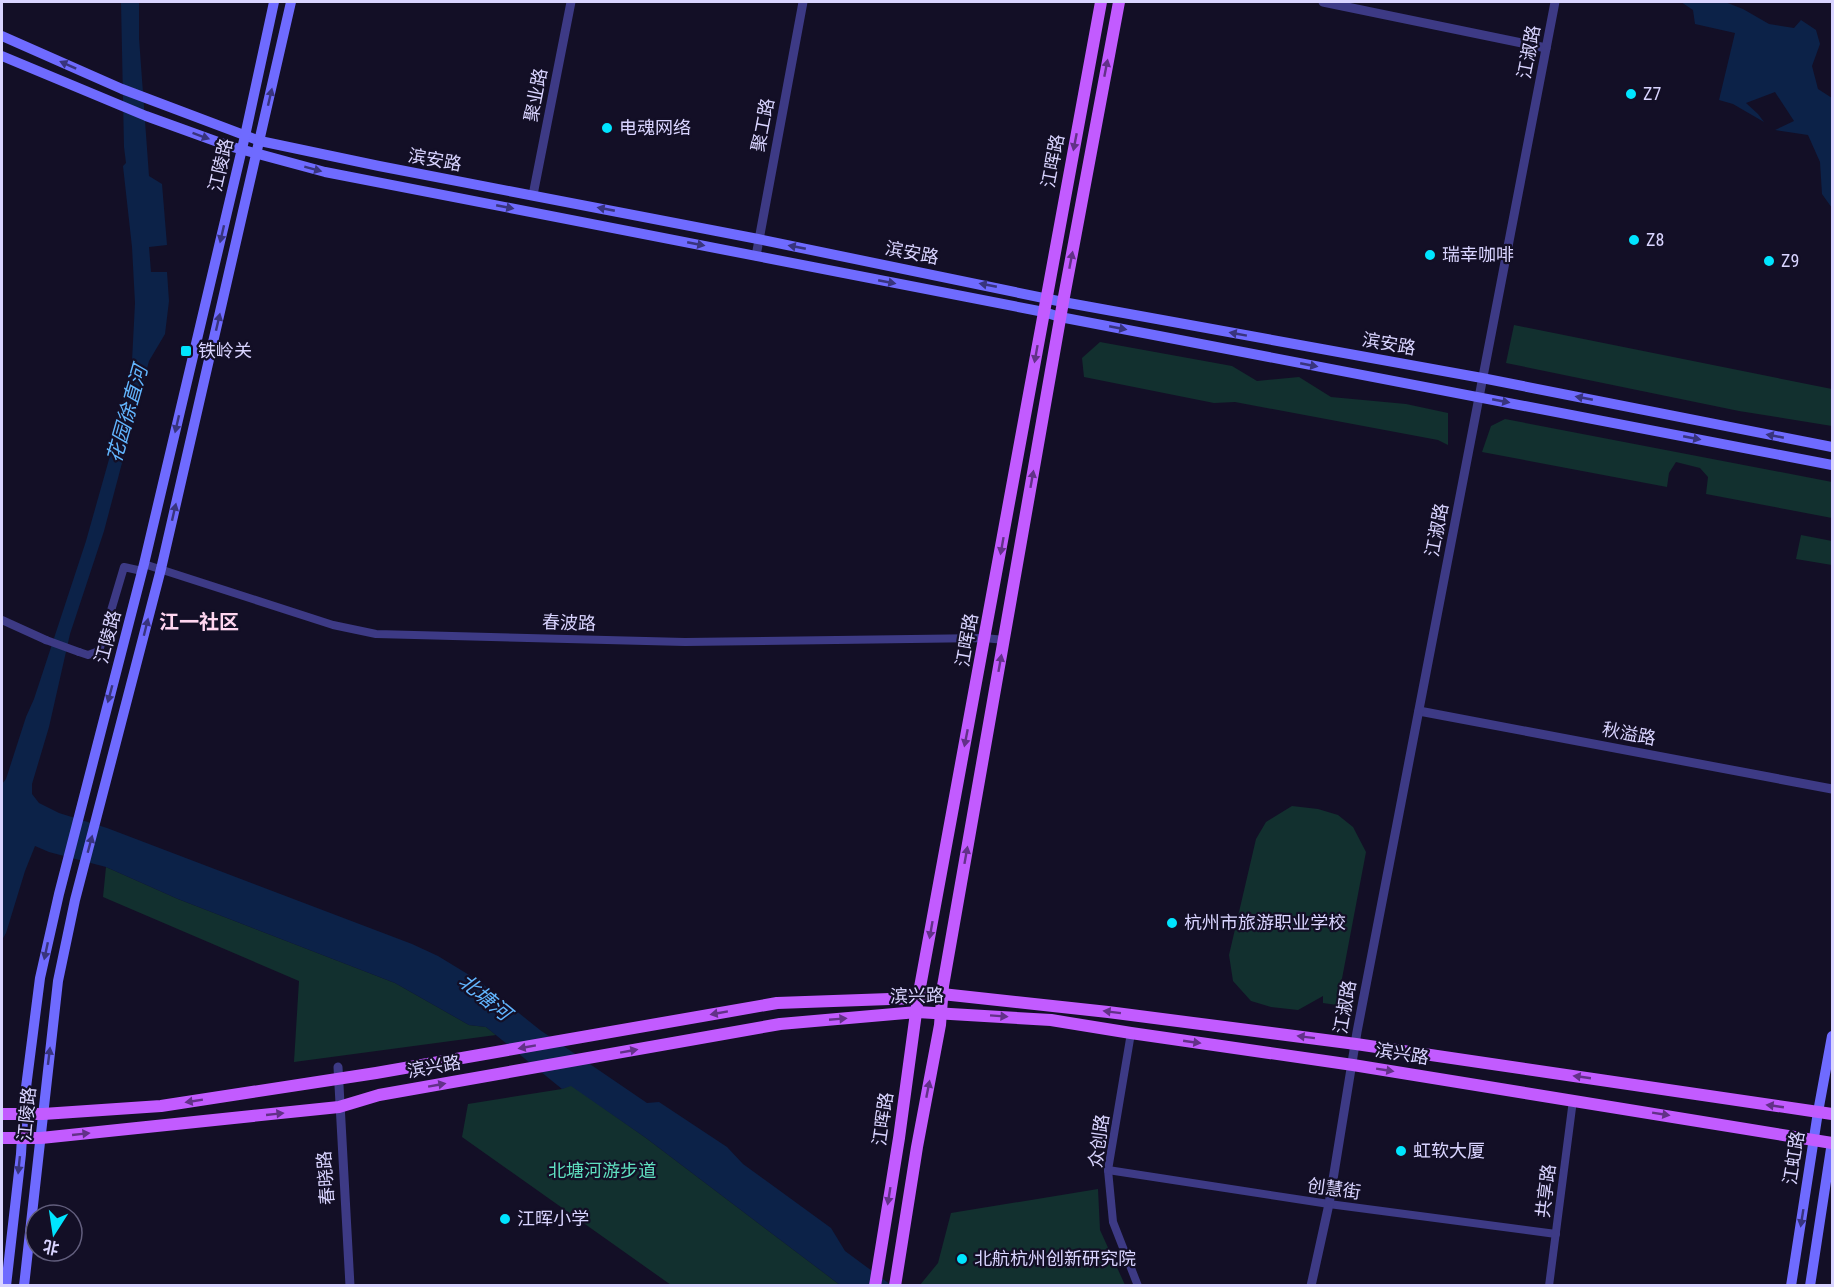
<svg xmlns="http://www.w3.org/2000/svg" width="1834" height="1287" viewBox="0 0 1834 1287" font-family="'Roboto Condensed','Noto Sans SC',sans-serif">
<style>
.green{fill:#12302f}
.water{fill:#0c2248}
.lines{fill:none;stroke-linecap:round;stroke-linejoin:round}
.minor{stroke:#3d3a85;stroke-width:8}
.tertiary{stroke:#3d3a85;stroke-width:9}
.secondary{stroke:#6f6bff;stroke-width:10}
.primary{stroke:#c25bff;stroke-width:12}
.minor-bridge{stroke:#3d3a85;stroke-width:8}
.oneway{fill:#38347d}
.oneway2{fill:#623188}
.poi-dot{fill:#00e5ff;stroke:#130f26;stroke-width:2}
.labels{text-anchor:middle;stroke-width:4.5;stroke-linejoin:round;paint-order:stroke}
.street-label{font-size:18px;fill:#d9d4ff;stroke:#130f26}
.poi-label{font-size:18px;fill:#d9d4ff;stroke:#130f26;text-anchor:start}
.park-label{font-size:18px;fill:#5fe0c0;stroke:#130f26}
.water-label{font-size:20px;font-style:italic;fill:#62b6ff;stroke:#130f26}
.neighbourhood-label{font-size:20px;font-weight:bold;fill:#ffd6f0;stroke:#130f26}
</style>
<rect width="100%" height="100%" fill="#130f26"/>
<!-- green -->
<g class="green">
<polygon points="1514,325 1832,389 1832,426 1739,411 1506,363"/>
<polygon points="1100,342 1232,366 1257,381 1299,377 1331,397 1406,404 1448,413 1448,445 1438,440 1235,402 1214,403 1084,377 1082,358"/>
<polygon points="1505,419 1832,482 1832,518 1706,494 1708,477 1700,468 1676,462 1669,473 1667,487 1482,452 1491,426"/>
<polygon points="1801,535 1832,541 1832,565 1796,559"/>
<polygon points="1292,806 1318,809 1338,815 1353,827 1366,852 1337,1005 1323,1003 1323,996 1298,1010 1271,1007 1251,1001 1233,981 1229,955 1256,839 1266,822"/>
<polygon points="106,867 178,899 395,983 469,1025 486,1027 496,1035 294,1062 299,981 103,897"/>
<polygon points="571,1085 646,1138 840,1285 671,1285 462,1137 468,1104 562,1089"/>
<polygon points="1098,1189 1100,1230 1125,1285 920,1285 938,1263 951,1213"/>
</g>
<!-- water -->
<g class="water">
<polygon points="121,2 139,2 139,38 149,176 162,184 167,245 149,247 151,272 167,272 169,301 165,334 149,361 104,531 70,634 49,727 32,784 32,794 39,803 59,813 107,828 412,944 438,956 479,981 540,1030 647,1103 659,1102 727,1147 743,1164 831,1228 845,1251 891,1285 840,1285 646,1138 571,1086 562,1089 486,1027 469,1025 395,983 178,899 106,867 49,852 35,846 25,871 6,933 2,940 2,784 6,779 26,717 34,699 86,541 117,431 132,361 135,303 132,247 123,166 126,163 124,147"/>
<polygon points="1681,2 1725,2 1743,9 1769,24 1794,28 1801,20 1816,30 1820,44 1812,66 1818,89 1832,98 1832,208 1822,194 1820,162 1808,135 1775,130 1794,121 1775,92 1746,103 1758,114 1764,122 1733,104 1719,100 1735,33 1695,24 1693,10"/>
</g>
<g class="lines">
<!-- minor -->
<g class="minor">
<polyline points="144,564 333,625 376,634 685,642 985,638 1004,640"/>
<polyline points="2,620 46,640"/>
<polyline points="79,652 88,655 99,651 124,567 142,571"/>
<polyline points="1131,1033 1108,1170 1113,1222 1138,1286"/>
<polyline points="1108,1170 1329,1204 1556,1234"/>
<polyline points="1549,1286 1573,1100"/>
</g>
<!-- tertiary -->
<g class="tertiary">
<polyline points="1323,2 1546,48"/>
<polyline points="533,195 571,2"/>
<polyline points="756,256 803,2"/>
<polyline points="1419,711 1832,789"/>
<polyline points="338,1067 350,1286"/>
<polyline points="1311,1286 1329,1204 1357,1032 1555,2"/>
</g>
<!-- secondary -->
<g class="secondary">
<polyline points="2,36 122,89 260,141 379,166 758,239 1063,302 1482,378 1832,447"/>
<polyline points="2,56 146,116 229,146 325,172 1044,312 1060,317 1832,465"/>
<polyline points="6,1286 21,1154 24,1103 40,978 59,894 144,564 245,136 274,2"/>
<polyline points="24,1286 58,981 75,900 161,569 291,2"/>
<polyline points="1791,1286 1818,1112 1832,1036"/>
<polyline points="1810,1286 1832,1142"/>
</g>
<!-- primary -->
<g class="primary">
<polyline points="2,1114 43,1114 161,1106 376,1073 777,1003 918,998 942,994 1108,1012 1356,1044 1832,1114"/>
<polyline points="2,1138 41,1138 339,1107 379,1095 780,1024 917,1012 1051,1020 1131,1033 1353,1065 1832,1143"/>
<polyline points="875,1286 899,1138 918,998 1101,2"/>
<polyline points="895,1286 917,1147 940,1025 943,986 1063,302 1119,2"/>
</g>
<!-- minor-bridge -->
<polyline class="minor-bridge" points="46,640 79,652"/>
</g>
<!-- one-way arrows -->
<defs><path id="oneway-solid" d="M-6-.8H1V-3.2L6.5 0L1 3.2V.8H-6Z" transform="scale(1.5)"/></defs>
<g class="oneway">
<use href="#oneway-solid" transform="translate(68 65) rotate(-156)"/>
<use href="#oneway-solid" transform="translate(270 97) rotate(-77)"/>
<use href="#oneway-solid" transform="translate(201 136) rotate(20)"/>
<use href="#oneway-solid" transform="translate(313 169) rotate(15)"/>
<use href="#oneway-solid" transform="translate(505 207) rotate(11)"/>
<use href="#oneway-solid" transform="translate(606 209) rotate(-169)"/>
<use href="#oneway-solid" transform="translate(222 234) rotate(103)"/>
<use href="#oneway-solid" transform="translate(696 244) rotate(11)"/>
<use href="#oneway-solid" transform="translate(797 247) rotate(-169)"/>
<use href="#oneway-solid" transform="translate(887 282) rotate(11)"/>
<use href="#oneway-solid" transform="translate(988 285) rotate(-169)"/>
<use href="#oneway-solid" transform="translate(218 322) rotate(-77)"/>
<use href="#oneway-solid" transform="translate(1118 328) rotate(11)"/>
<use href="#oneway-solid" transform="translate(1238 334) rotate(-170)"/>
<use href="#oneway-solid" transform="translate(1309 365) rotate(11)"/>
<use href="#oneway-solid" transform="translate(1584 398) rotate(-169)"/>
<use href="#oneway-solid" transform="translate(1501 401) rotate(11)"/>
<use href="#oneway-solid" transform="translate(177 424) rotate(103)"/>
<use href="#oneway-solid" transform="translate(1775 436) rotate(-169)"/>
<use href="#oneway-solid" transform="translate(1692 438) rotate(11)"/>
<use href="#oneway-solid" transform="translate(174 512) rotate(-77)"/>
<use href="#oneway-solid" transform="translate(146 627) rotate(-76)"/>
<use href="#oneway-solid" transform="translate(110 694) rotate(105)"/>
<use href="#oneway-solid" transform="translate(90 844) rotate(-75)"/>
<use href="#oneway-solid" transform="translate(46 951) rotate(102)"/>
<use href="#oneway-solid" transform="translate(49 1056) rotate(-83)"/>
<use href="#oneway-solid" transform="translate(19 1165) rotate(96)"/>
<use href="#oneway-solid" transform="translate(1802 1218) rotate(99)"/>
</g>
<g class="oneway2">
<use href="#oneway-solid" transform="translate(1106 68) rotate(-79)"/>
<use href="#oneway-solid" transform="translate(1075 142) rotate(101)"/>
<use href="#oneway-solid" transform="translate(1071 260) rotate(-79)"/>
<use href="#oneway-solid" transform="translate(1036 354) rotate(100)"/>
<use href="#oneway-solid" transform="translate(1032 479) rotate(-80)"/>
<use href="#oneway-solid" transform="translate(1002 546) rotate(100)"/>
<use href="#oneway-solid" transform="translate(1000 663) rotate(-80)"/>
<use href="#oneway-solid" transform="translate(966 738) rotate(101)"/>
<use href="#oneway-solid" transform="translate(966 855) rotate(-80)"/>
<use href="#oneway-solid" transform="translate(931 930) rotate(100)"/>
<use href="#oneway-solid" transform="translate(1112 1012) rotate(-173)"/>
<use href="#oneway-solid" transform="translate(719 1013) rotate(170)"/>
<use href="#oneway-solid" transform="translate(999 1016) rotate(4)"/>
<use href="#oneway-solid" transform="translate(838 1019) rotate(-5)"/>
<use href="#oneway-solid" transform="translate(1306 1037) rotate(-173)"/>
<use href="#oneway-solid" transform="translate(1192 1042) rotate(8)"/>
<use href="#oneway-solid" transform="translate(527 1047) rotate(170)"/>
<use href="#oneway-solid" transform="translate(629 1051) rotate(-10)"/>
<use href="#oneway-solid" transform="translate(1385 1070) rotate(9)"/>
<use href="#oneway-solid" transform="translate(1582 1077) rotate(-172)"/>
<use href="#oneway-solid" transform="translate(437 1085) rotate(-10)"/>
<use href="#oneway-solid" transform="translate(928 1089) rotate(-79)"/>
<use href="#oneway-solid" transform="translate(194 1101) rotate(171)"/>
<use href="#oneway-solid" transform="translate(1775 1106) rotate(-172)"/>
<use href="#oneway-solid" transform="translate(275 1114) rotate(-6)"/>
<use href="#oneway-solid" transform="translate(1661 1114) rotate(9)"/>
<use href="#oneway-solid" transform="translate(81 1134) rotate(-6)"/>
<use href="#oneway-solid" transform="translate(889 1196) rotate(99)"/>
</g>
<!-- markers -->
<g class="poi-dot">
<circle cx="1631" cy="94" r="6"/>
<circle cx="607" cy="128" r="6"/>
<circle cx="1634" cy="240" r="6"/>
<circle cx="1430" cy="255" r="6"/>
<circle cx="1769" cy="261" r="6"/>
<rect x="180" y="345" width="12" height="12" rx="3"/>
<circle cx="1172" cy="923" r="6"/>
<circle cx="1401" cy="1151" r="6"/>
<circle cx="505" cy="1219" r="6"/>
<circle cx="962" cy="1259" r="6"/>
</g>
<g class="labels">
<!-- street labels -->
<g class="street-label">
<text transform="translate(1529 52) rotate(-79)" y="6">江淑路</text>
<text transform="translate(536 95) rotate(-79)" y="6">聚业路</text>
<text transform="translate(763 125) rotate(-79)" y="6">聚工路</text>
<text transform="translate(435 160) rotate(10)" y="6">滨安路</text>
<text transform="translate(1053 161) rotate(-79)" y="6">江晖路</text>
<text transform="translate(221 165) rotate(-77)" y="6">江陵路</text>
<text transform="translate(912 253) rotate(11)" y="6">滨安路</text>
<text transform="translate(1389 344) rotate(10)" y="6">滨安路</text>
<text transform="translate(1437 530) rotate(-79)" y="6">江淑路</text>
<text transform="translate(569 623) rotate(2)" y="6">春波路</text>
<text transform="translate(108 637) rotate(-75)" y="6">江陵路</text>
<text transform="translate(967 640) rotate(-80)" y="6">江晖路</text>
<text transform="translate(1629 734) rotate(11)" y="6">秋溢路</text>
<text transform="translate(917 996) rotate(-1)" y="6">滨兴路</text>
<text transform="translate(1345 1007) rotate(-80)" y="6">江淑路</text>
<text transform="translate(1402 1054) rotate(9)" y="6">滨兴路</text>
<text transform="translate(434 1067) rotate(-10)" y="6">滨兴路</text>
<text transform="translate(27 1114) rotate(-85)" y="6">江陵路</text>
<text transform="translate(883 1119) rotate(-82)" y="6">江晖路</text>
<text transform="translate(1099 1141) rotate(-82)" y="6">众创路</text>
<text transform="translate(1794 1158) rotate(-81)" y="6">江虹路</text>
<text transform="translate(326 1178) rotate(-94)" y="6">春晓路</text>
<text transform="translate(1334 1189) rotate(8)" y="6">创慧街</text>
<text transform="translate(1546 1191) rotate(-83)" y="6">共享路</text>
</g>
<!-- poi labels -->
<g class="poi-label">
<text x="1643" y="100">Z7</text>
<text x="619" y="134">电魂网络</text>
<text x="1646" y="246">Z8</text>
<text x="1442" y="261">瑞幸咖啡</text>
<text x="1781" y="267">Z9</text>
<text x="198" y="357">铁岭关</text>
<text x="1184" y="929">杭州市旅游职业学校</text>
<text x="1413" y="1157">虹软大厦</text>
<text x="517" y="1225">江晖小学</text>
<text x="974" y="1265">北航杭州创新研究院</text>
</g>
<!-- park labels -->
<g class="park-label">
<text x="602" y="1177">北塘河游步道</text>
</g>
<!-- water labels -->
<g class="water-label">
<text transform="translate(127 414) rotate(-74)" y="7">花园徐直河</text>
<text transform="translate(485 997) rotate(39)" y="7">北塘河</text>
</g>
<!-- neighbourhood labels -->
<g class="neighbourhood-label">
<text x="199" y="629">江一社区</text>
</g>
</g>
<!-- border -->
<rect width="1834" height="1287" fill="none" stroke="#d9d4ff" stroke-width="6"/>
<!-- north arrow -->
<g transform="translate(54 1233) rotate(192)"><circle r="28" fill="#130f26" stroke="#625e7d" stroke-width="1.5"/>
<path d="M0-4.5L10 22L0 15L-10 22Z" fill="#00e5ff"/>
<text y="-9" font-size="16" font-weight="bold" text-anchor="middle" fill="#d9d4ff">北</text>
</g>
</svg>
